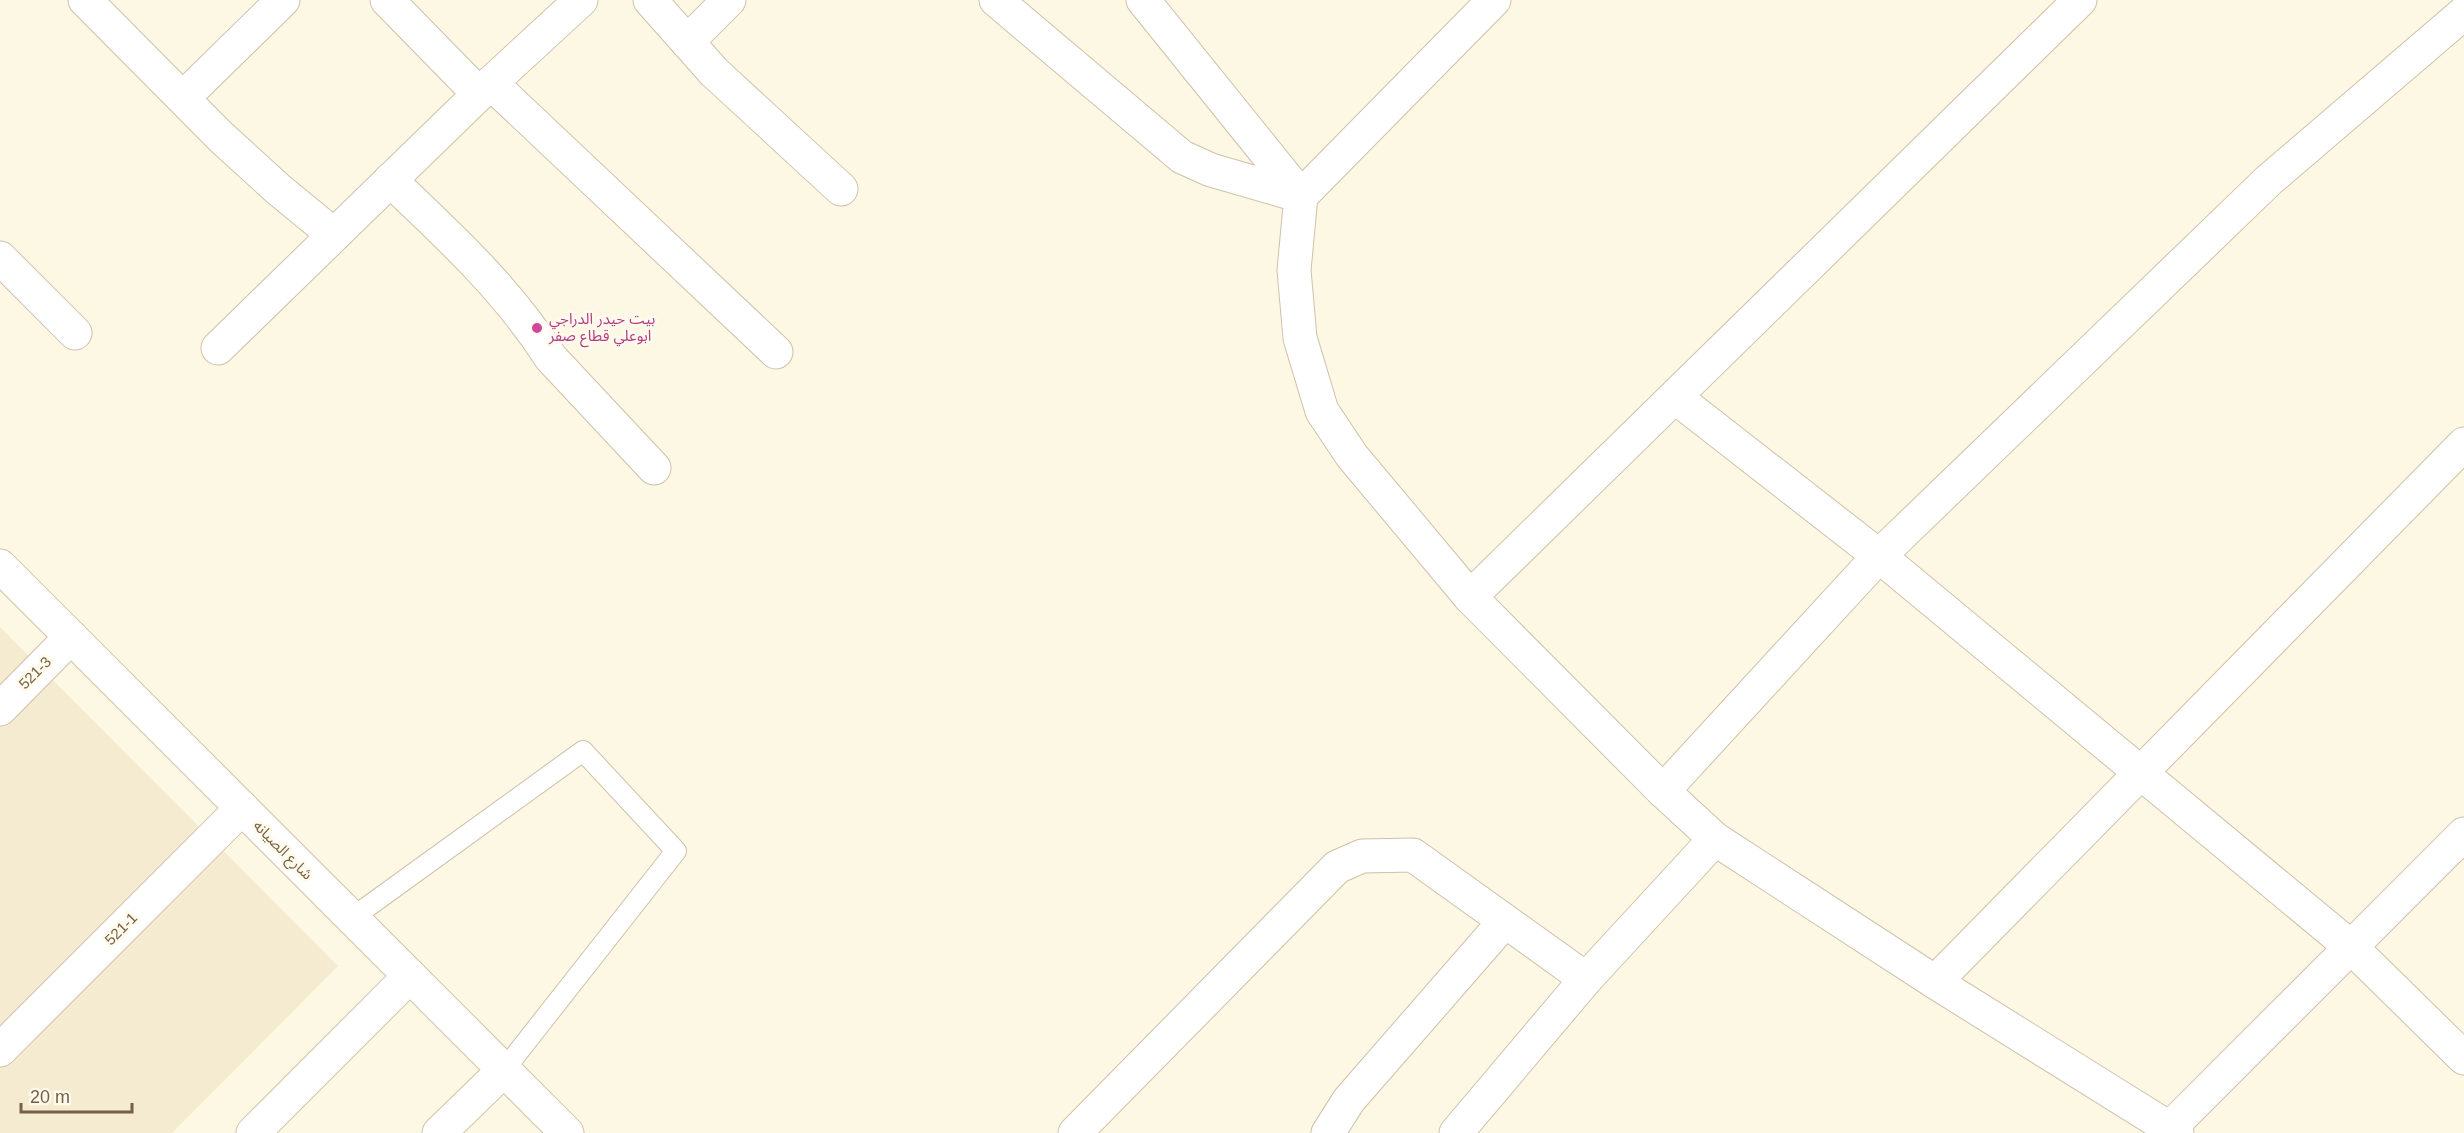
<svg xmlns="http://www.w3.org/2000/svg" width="2464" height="1133" viewBox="0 0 2464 1133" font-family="Arial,'Noto Sans Arabic',sans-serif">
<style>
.residential{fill:#f5ebd1}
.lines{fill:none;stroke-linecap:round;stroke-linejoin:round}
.lane-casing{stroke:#cfc0aa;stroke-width:22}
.street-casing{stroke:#cfc0aa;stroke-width:35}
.secondary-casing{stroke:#d2c2a6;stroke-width:35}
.lane{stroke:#fff;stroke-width:20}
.street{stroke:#fff;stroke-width:33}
.secondary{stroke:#fff;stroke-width:33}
.hotel-dot{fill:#d1479c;stroke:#fffaeb;stroke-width:2}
.labels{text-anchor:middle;stroke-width:6;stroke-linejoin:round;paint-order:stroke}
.hotel-label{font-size:15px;fill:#b23c85;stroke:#fffaeb;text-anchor:start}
.street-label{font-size:15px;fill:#766148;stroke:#fffaeb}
</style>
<rect width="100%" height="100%" fill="#fdf8e3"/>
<!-- residential -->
<polygon class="residential" points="0,627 338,966 172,1133 0,1133"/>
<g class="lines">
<defs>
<polyline id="lane" points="352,918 583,751 676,851 504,1070"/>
<g id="street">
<polyline points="85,0 221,137 278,189 334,235"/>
<polyline points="387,0 479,94"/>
<polyline points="650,0 714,72 841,189"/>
<polyline points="996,0 1182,157 1211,170 1301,196"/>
<polyline points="1143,0 1301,196"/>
<polyline points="1494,0 1301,196 1294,270 1300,338 1322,411 1352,456 1470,597 1663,791 1715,839 1935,982 2177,1133"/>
<polyline points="687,42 729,0"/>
<polyline points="491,83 776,352"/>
<polyline points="184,97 283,0"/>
<path d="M390,180C450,237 506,288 551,358L654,468"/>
<polyline points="0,258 75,333"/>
<polyline points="218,348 479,94 581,0"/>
<polyline points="1675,397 1879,556 2351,947 2464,1058"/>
<polyline points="1470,597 2080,0"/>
<polyline points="0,709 71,637"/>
<polyline points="1663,791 1879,556 2269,180 2464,13"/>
<polyline points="1935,982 2464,444"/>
<polyline points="0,1050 242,808"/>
<polyline points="2170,1128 2464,834"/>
<polyline points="1075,1133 1337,867 1362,856 1413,855 1586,979"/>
<polyline points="1328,1133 1349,1100 1505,921"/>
<polyline points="1456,1133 1586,979 1715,839"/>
</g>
<g id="secondary">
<polyline points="0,566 567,1133"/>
<polyline points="253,1133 410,976"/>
<polyline points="439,1133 504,1070"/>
</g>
</defs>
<!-- lane casing -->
<use href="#lane" class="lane-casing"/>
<!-- street casing -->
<use href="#street" class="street-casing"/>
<!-- secondary casing -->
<use href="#secondary" class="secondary-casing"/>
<!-- lane -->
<use href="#lane" class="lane"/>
<!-- street -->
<use href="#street" class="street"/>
<!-- secondary -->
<use href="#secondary" class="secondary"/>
</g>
<!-- markers -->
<circle class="hotel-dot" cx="537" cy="328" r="6"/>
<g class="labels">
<!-- hotel labels -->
<g class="hotel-label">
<text x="549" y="324">بيت حيدر الدراجي<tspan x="549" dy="17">ابوعلي قطاع صفر</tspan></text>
</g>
<!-- street labels -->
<g class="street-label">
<text transform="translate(35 673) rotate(-45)" y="5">521-3</text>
<text transform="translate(283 850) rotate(45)" y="5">شارع الصيانه</text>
<text transform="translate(121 929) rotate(-45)" y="5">521-1</text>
</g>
</g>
<!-- scale -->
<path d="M21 1103v9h111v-9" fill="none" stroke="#766148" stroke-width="3"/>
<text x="30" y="1103" font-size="18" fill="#766148" stroke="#fffaeb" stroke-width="4.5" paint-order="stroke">20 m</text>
</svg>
